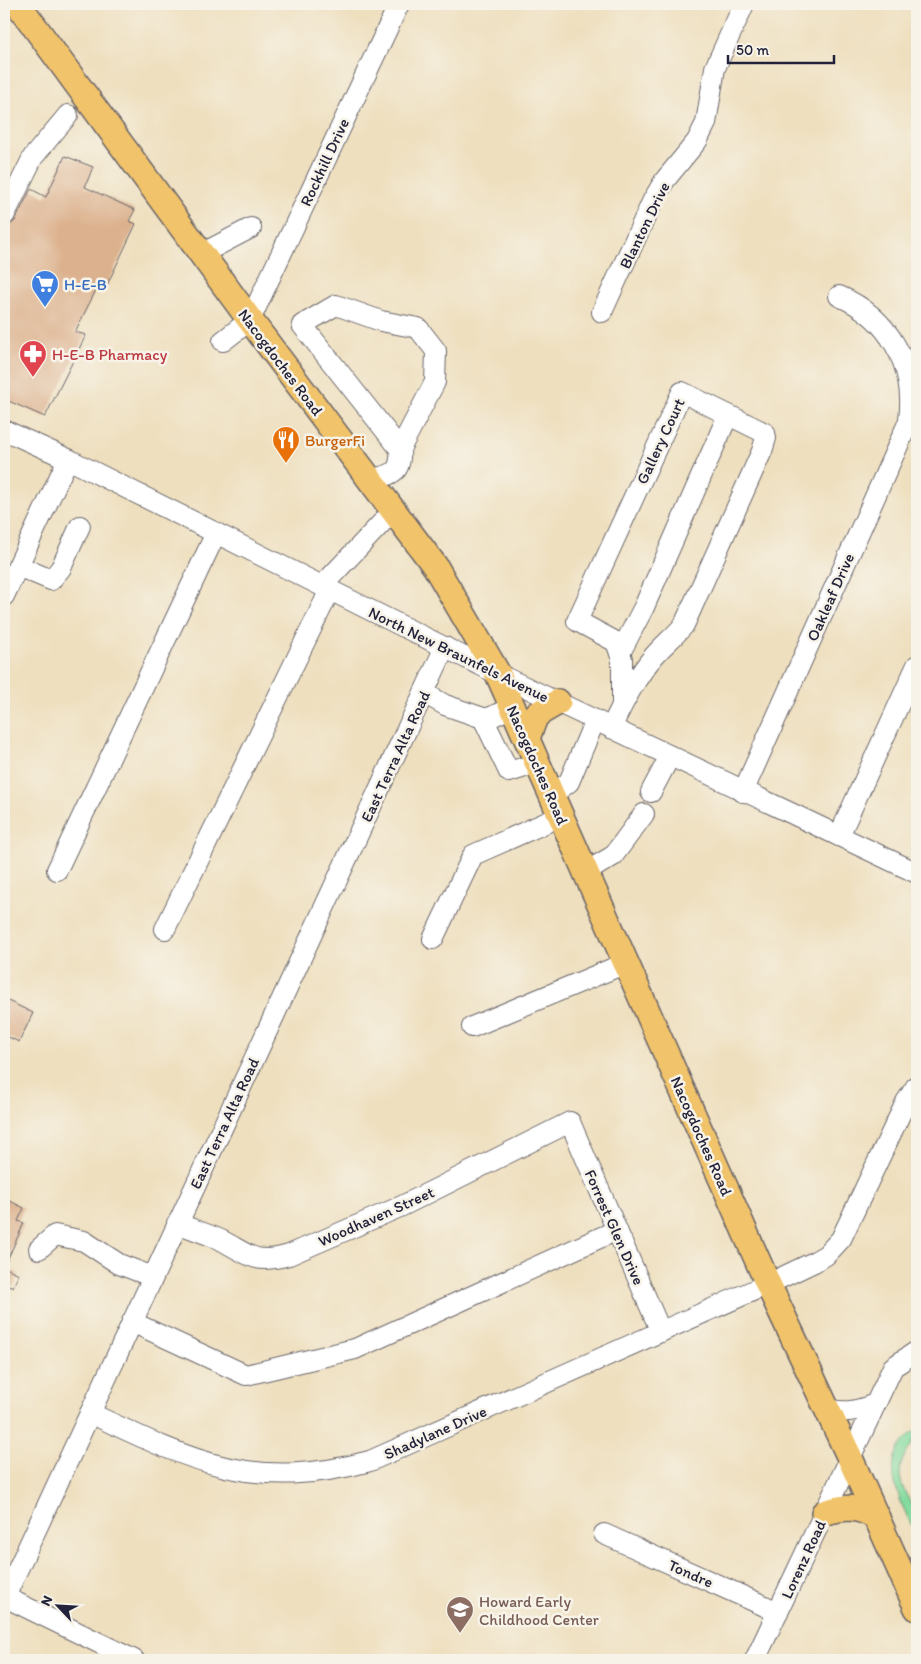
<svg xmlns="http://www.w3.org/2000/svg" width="921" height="1664" viewBox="0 0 921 1664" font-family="Itim,sans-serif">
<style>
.green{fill:#83da9e;stroke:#527e6c}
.building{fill:#dcb18d}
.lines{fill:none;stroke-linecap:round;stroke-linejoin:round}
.minor-casing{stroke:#696469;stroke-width:22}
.major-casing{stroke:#696469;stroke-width:28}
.minor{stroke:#fff;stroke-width:20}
.major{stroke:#f1c36a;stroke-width:25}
.labels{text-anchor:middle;stroke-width:5;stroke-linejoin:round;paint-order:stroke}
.street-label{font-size:16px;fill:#22223b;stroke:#f7f3e8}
.shop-label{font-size:16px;fill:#366cbe;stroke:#f7f3e8;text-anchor:start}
.health-label{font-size:16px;fill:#be3a42;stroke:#f7f3e8;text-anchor:start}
.food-label{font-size:16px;fill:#c56008;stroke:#f7f3e8;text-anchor:start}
.education-label{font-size:16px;fill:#785e54;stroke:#f7f3e8;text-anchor:start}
</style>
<rect width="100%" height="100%" fill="#f7f3e8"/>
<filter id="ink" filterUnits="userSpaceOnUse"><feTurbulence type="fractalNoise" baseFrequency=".02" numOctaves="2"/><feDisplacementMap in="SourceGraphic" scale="10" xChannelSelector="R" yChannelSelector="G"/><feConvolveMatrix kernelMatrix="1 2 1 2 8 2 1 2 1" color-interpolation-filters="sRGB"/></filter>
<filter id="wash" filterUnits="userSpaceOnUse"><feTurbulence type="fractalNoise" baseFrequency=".0096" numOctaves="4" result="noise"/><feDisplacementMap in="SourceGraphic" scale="20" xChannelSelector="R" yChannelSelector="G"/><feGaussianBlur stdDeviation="1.12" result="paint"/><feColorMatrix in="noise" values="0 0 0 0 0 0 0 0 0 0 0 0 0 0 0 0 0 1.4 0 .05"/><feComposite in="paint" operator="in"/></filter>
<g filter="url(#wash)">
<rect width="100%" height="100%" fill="#eedfbe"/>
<!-- green -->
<path class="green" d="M917,1430C917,1445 900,1453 900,1473C900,1489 912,1502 917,1517C918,1523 917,1531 917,1537C901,1502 873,1458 917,1430Z"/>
<g id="blocks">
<!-- building -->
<g class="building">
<polygon points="65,156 93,167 85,187 135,210 129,221 136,224 107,285 100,282 75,332 86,335 45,417 4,399 4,234 7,227 15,221 31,189 46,197"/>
<polygon points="4,999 33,1013 19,1042 4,1035"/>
<polygon points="4,1198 24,1208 18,1221 24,1223 4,1267 19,1274 13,1287 4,1283"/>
</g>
</g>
</g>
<g filter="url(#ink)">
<use href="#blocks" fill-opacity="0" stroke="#696469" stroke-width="1"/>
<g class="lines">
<defs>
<g id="minor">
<polyline points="4,216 33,157 68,115"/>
<polyline points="201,254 251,228"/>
<path d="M839,296C889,317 916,366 909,419"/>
<polyline points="602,312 653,200 665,180 697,141 706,123 715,68 744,4"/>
<polyline points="223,341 250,320 399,4"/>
<polyline points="4,430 68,459 498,674 917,873"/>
<path d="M370,480C389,474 402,476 400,449L435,382L436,351L418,328L381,321L336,305L302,325L400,449"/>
<polyline points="18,566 51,580 61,568 80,526"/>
<polyline points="322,586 393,511"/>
<polyline points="4,596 68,459"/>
<polyline points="620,653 644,607 728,415"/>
<polyline points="424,693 445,705 483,718 489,718 512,707"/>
<polyline points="483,718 509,772 538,763"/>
<path d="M611,728C623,703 636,677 654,656C663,645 674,637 684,625L762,451L766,438L765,433L682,392L577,621L616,642L622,659V704"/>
<polyline points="651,792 670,756"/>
<polyline points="743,792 917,403"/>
<polyline points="552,795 569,782 595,720"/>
<polyline points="839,836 917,665"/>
<polyline points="57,870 216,533"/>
<polyline points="586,872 613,856 644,814"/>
<polyline points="165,929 330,590"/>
<polyline points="433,939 473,855 561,816"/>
<polyline points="472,1027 626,963"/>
<path d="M177,1223C192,1229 207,1234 221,1240C250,1255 254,1265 289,1255L402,1206L570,1122L661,1332"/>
<polyline points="39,1249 55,1235 84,1241 119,1264 153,1277"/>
<polyline points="132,1322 246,1375 355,1349 617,1230"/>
<path d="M826,1408C845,1414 857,1411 875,1404"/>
<path d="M90,1413C193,1462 254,1492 370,1461L768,1284L814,1262L826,1255L841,1239L906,1102L917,1085"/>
<polyline points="604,1534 778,1612"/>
<polyline points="5,1597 134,1660"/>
<polyline points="4,1599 445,647"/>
<polyline points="755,1660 893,1367 917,1351"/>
</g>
<g id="major">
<polyline points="18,4 250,320 435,566 498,674 768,1284 850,1458 917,1608"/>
<polyline points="527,738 536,715 558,702"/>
<path d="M824,1513C844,1506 860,1506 877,1518"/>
</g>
</defs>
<!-- minor casing -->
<use href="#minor" class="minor-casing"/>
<!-- major casing -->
<use href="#major" class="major-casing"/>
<!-- minor -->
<use href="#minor" class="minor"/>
<!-- major -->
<use href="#major" class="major"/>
</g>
</g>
<!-- icons -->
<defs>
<symbol id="supermarket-pin" viewBox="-11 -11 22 30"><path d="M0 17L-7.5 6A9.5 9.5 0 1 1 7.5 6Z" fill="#3f7fe0" stroke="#f7f3e8"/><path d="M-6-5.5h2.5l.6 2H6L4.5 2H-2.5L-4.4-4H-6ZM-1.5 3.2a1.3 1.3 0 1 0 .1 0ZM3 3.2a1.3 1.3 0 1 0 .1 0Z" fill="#fff"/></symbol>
<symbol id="pharmacy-pin" viewBox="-11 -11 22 30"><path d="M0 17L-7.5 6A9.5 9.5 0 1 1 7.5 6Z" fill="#e0444e" stroke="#f7f3e8"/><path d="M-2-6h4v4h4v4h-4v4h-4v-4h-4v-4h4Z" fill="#fff"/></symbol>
<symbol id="restaurant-pin" viewBox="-11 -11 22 30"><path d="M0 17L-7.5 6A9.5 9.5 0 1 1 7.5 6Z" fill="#e8710a" stroke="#f7f3e8"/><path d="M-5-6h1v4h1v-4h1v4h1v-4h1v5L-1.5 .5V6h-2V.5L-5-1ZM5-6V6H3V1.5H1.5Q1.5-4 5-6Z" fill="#fff"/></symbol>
<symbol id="school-pin" viewBox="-11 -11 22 30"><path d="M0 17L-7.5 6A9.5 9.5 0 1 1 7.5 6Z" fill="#8d6e63" stroke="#f7f3e8"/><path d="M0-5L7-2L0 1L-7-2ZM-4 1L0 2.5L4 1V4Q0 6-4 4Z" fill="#fff"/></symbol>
</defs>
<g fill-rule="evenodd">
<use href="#supermarket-pin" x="29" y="268" width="32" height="43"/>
<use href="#pharmacy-pin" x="17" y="338" width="32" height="43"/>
<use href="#restaurant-pin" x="270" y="424" width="32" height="43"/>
<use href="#school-pin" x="444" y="1594" width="32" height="43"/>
</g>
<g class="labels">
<!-- street labels -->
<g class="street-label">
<text transform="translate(324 162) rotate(-65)" y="6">Rockhill Drive</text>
<text transform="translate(644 225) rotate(-64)" y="6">Blanton Drive</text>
<text transform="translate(281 362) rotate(53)" y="6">Nacogdoches Road</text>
<text transform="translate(660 441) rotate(-65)" y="6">Gallery Court</text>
<text transform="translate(830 597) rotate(-66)" y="6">Oakleaf Drive</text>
<text transform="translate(459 654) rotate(26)" y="6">North New Braunfels Avenue</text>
<text transform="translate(395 756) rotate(-65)" y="6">East Terra Alta Road</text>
<text transform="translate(538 765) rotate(66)" y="6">Nacogdoches Road</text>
<text transform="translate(224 1123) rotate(-65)" y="6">East Terra Alta Road</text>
<text transform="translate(702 1136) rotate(66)" y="6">Nacogdoches Road</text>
<text transform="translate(376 1216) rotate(-24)" y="6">Woodhaven Street</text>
<text transform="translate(615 1227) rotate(66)" y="6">Forrest Glen Drive</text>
<text transform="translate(435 1432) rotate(-24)" y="6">Shadylane Drive</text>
<text transform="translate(803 1559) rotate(-65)" y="6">Lorenz Road</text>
<text transform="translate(691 1573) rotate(24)" y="6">Tondre</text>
</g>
<!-- shop labels -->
<g class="shop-label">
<text x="64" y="290">H-E-B</text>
</g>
<!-- health labels -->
<g class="health-label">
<text x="52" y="360">H-E-B Pharmacy</text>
</g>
<!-- food labels -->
<g class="food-label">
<text x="305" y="446">BurgerFi</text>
</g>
<!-- education labels -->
<g class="education-label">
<text x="479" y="1607">Howard Early<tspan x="479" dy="18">Childhood Center</tspan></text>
</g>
</g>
<!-- margin -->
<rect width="921" height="1664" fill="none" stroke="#f7f3e8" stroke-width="20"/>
<!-- north arrow -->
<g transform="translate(58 1606) rotate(295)" stroke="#f7f3e8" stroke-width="4" paint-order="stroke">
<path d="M0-4L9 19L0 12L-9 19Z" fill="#22223b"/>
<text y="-8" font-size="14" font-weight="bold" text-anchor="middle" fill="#22223b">N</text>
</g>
<!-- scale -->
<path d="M728 55v8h106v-8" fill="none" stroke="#22223b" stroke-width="2.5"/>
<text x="736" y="55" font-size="15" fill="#22223b" stroke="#f7f3e8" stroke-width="4" paint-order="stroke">50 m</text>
</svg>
